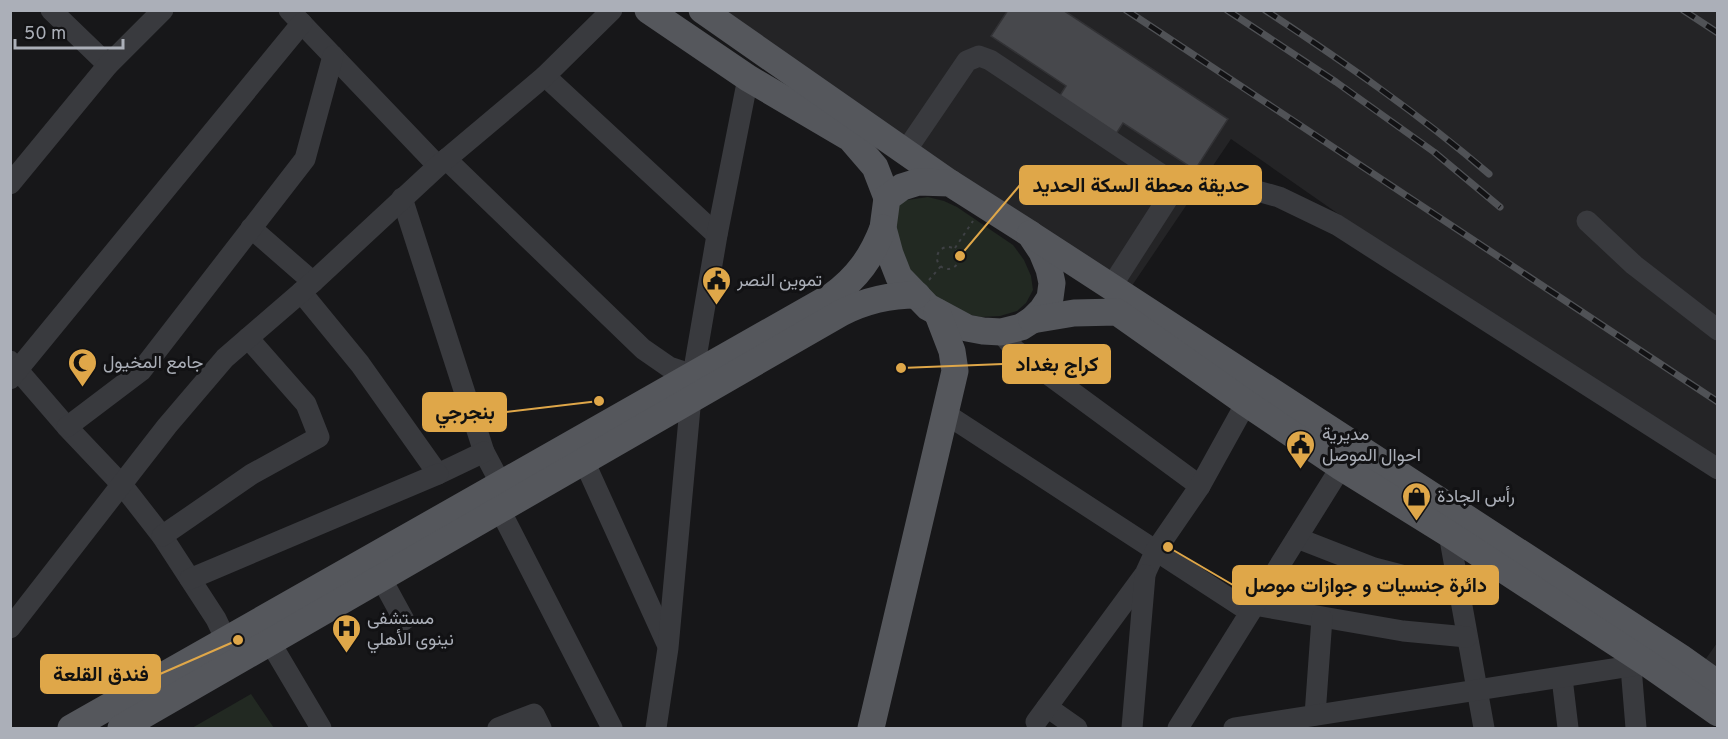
<svg xmlns="http://www.w3.org/2000/svg" width="1728" height="739" viewBox="0 0 1728 739" font-family="Overpass,Vazirmatn,sans-serif">
<style>
.built{fill:#242426}
.green{fill:#222922}
.building{fill:#47484c;stroke:#323235;stroke-width:1.5}
.lines{fill:none;stroke-linecap:round;stroke-linejoin:round}
.path{stroke:#3f4145;stroke-width:2;stroke-dasharray:3 4.5;stroke-linecap:butt}
.minor{stroke:#393a3e;stroke-width:21}
.major{stroke:#55575c;stroke-width:27}
.rail-casing{stroke:#505256;stroke-width:7}
.rail{stroke:#121214;stroke-width:4.5;stroke-dasharray:14;stroke-linecap:butt}
.labels{text-anchor:middle;stroke-width:6;stroke-linejoin:round;paint-order:stroke}
.poi-label{font-size:18px;fill:#abafb8;stroke:#121214;text-anchor:start}
.leader{fill:none;stroke:#dfa749;stroke-width:2}
.callout-dot{fill:#dfa749;stroke:#121214;stroke-width:2}
.callout{fill:#dfa749;stroke:#dfa749;stroke-width:2}
.callout-label{font-size:20px;text-anchor:middle;font-weight:bold;fill:#111}
</style>
<rect width="100%" height="100%" fill="#171719"/>
<!-- built -->
<g class="built">
<polygon points="702,11 1717,11 1717,478 1231,139 1125,296"/>
<polygon points="1717,643 1717,684 1698,670"/>
</g>
<!-- green -->
<g class="green">
<polygon points="928,197 944,201 957,207 1013,245 1024,260 1031,276 1033,290 1026,303 1017,311 1000,316 981,317 958,312 916,285 896,251 894,208 901,201"/>
<polygon points="251,694 274,728 192,728"/>
</g>
<!-- building -->
<polygon class="building" points="1008,10 1063,10 1228,119 1195,170 1123,123 1116,134 1059,97 1066,86 991,36"/>
<g class="lines">
<!-- path -->
<g class="path">
<circle cx="948" cy="258" r="11"/>
<polyline points="955,248 973,221"/>
<polyline points="929,280 941,266"/>
</g>
<!-- minor -->
<g class="minor">
<polyline points="51,10 108,65"/>
<polyline points="289,10 438,166"/>
<polyline points="545,76 717,235"/>
<polyline points="905,152 967,61 979,56 990,60 1171,181 1173,186 1170,195 1111,287"/>
<polyline points="446,159 643,349 669,367 693,375"/>
<polyline points="1214,179 1279,197 1337,225 1718,469"/>
<polyline points="10,184 108,65 163,10"/>
<polyline points="402,198 484,452 501,484"/>
<polyline points="1587,221 1634,265 1718,330"/>
<polyline points="251,228 313,282"/>
<polyline points="301,292 360,364 438,474 484,452"/>
<polyline points="1001,332 1015,350 1200,486"/>
<polyline points="10,361 67,427 123,486 162,536 216,619 226,640 229,654"/>
<polyline points="10,379 302,23"/>
<polyline points="946,414 1250,612"/>
<polyline points="67,427 141,371 305,159 333,56"/>
<polyline points="584,461 667,644"/>
<polyline points="500,510 612,728"/>
<polyline points="1449,534 1484,728"/>
<polyline points="162,536 252,474 319,437 306,404 248,338"/>
<polyline points="1297,538 1374,568 1459,590"/>
<polyline points="381,578 404,620"/>
<polyline points="190,579 438,474"/>
<polyline points="1254,605 1403,631 1467,637"/>
<polyline points="10,628 167,426 225,358 313,282 438,166 545,76 612,10"/>
<polyline points="270,642 321,728"/>
<polyline points="1631,667 1636,728"/>
<polyline points="1562,678 1568,728"/>
<polyline points="1047,707 1077,728"/>
<polyline points="1315,715 1322,618"/>
<polyline points="1036,722 1145,574 1156,550 1200,486 1246,403"/>
<polyline points="498,728 534,714 541,728"/>
<polyline points="656,728 668,648 693,375 717,235 748,78"/>
<polyline points="1132,728 1145,575"/>
<polyline points="1178,728 1341,467"/>
<polyline points="1234,728 1657,662"/>
</g>
<!-- major -->
<g class="major">
<polyline points="648,10 748,78 850,138 875,167 887,198"/>
<polyline points="702,10 950,183"/>
<polygon points="918,182 950,183 1030,234 1042,252 1049,269 1052,283 1050,298 1042,310 1032,320 1021,327 1001,332 983,331 967,328 928,307 899,277 890,254 883,228 887,198 902,187"/>
<polyline points="1030,234 1680,657 1718,684"/>
<polyline points="1032,320 1074,313 1117,312 1246,403 1341,467 1449,534 1648,664 1718,713"/>
<path d="M71,728L832,296C857,278 872,257 883,228"/>
<path d="M121,728L841,313C866,300 889,295 917,295"/>
<polyline points="871,728 955,371 952,351 937,312"/>
</g>
<defs>
<g id="rail">
<polyline points="1126,10 1718,402"/>
<polyline points="1227,10 1336,82 1434,152 1500,207"/>
<path d="M1265,10C1342,61 1418,113 1489,174"/>
<polyline points="1683,10 1718,33"/>
</g>
</defs>
<!-- rail casing -->
<use href="#rail" class="rail-casing"/>
<!-- rail -->
<use href="#rail" class="rail"/>
</g>
<!-- icons -->
<defs>
<symbol id="civic-pin" viewBox="-11 -11 22 30"><path d="M0 17L-7.5 6A9.5 9.5 0 1 1 7.5 6Z" fill="#dfa749" stroke="#121214"/><path d="M-.6-6.5H3V-4.5H.6V-3L4-1V1h2V6H-6V1h2V-1L-.6-3ZM-1.2 2.5V6h2.4V2.5Z" fill="#111"/></symbol>
<symbol id="mosque-pin" viewBox="-11 -11 22 30"><path d="M0 17L-7.5 6A9.5 9.5 0 1 1 7.5 6Z" fill="#dfa749" stroke="#121214"/><path d="M3.5-4.9A6 6 0 1 0 3.5 4.9A5 5 0 1 1 3.5-4.9Z" fill="#111"/></symbol>
<symbol id="shop-pin" viewBox="-11 -11 22 30"><path d="M0 17L-7.5 6A9.5 9.5 0 1 1 7.5 6Z" fill="#dfa749" stroke="#121214"/><path d="M-5-2.5h2.3a2.7 3.5 0 0 1 5.4 0H5L5.5 6h-11ZM-1.5-2.5h3a1.5 2.3 0 0 0-3 0Z" fill="#111"/></symbol>
<symbol id="hospital-pin" viewBox="-11 -11 22 30"><path d="M0 17L-7.5 6A9.5 9.5 0 1 1 7.5 6Z" fill="#dfa749" stroke="#121214"/><path d="M-5-5h3v3.5h4V-5h3V5h-3V1.5h-4V5h-3Z" fill="#111"/></symbol>
</defs>
<g fill-rule="evenodd">
<use href="#civic-pin" x="700" y="264" width="33" height="45"/>
<use href="#mosque-pin" x="66" y="346" width="33" height="45"/>
<use href="#civic-pin" x="1284" y="428" width="33" height="45"/>
<use href="#shop-pin" x="1400" y="480" width="33" height="45"/>
<use href="#hospital-pin" x="330" y="612" width="33" height="45"/>
</g>
<g class="labels">
<!-- poi labels -->
<g class="poi-label">
<text x="737" y="286">تموين النصر</text>
<text x="103" y="368">جامع المخيول</text>
<text x="1322" y="440">مديرية<tspan x="1322" dy="21">احوال الموصل</tspan></text>
<text x="1437" y="502">رأس الجادة</text>
<text x="367" y="624">مستشفى<tspan x="367" dy="21">نينوى الأهلي</tspan></text>
</g>
</g>
<!-- callouts -->
<path class="leader" d="M960 256L1020 185M901 368L1003 364M599 401L506 412M1168 547L1233 585M238 640L160 674"/>
<g class="callout-dot">
<circle cx="960" cy="256" r="6"/>
<circle cx="901" cy="368" r="6"/>
<circle cx="599" cy="401" r="6"/>
<circle cx="1168" cy="547" r="6"/>
<circle cx="238" cy="640" r="6"/>
</g>
<g class="callout">
<rect x="1020" y="166" width="241" height="38" rx="6"/>
<rect x="1003" y="345" width="107" height="38" rx="6"/>
<rect x="423" y="393" width="83" height="38" rx="6"/>
<rect x="1233" y="566" width="265" height="38" rx="6"/>
<rect x="41" y="655" width="119" height="38" rx="6"/>
</g>
<g class="callout-label">
<text x="1141" y="192">حديقة محطة السكة الحديد</text>
<text x="1057" y="371">كراج بغداد</text>
<text x="465" y="419">بنجرجي</text>
<text x="1366" y="592">دائرة جنسيات و جوازات موصل</text>
<text x="101" y="681">فندق القلعة</text>
</g>
<!-- border -->
<rect width="1728" height="739" fill="none" stroke="#abafb8" stroke-width="24"/>
<!-- scale -->
<path d="M15 39v9h108v-9" fill="none" stroke="#abafb8" stroke-width="3"/>
<text x="24" y="39" font-size="18" fill="#abafb8" stroke="#121214" stroke-width="4.5" paint-order="stroke">50 m</text>
</svg>
